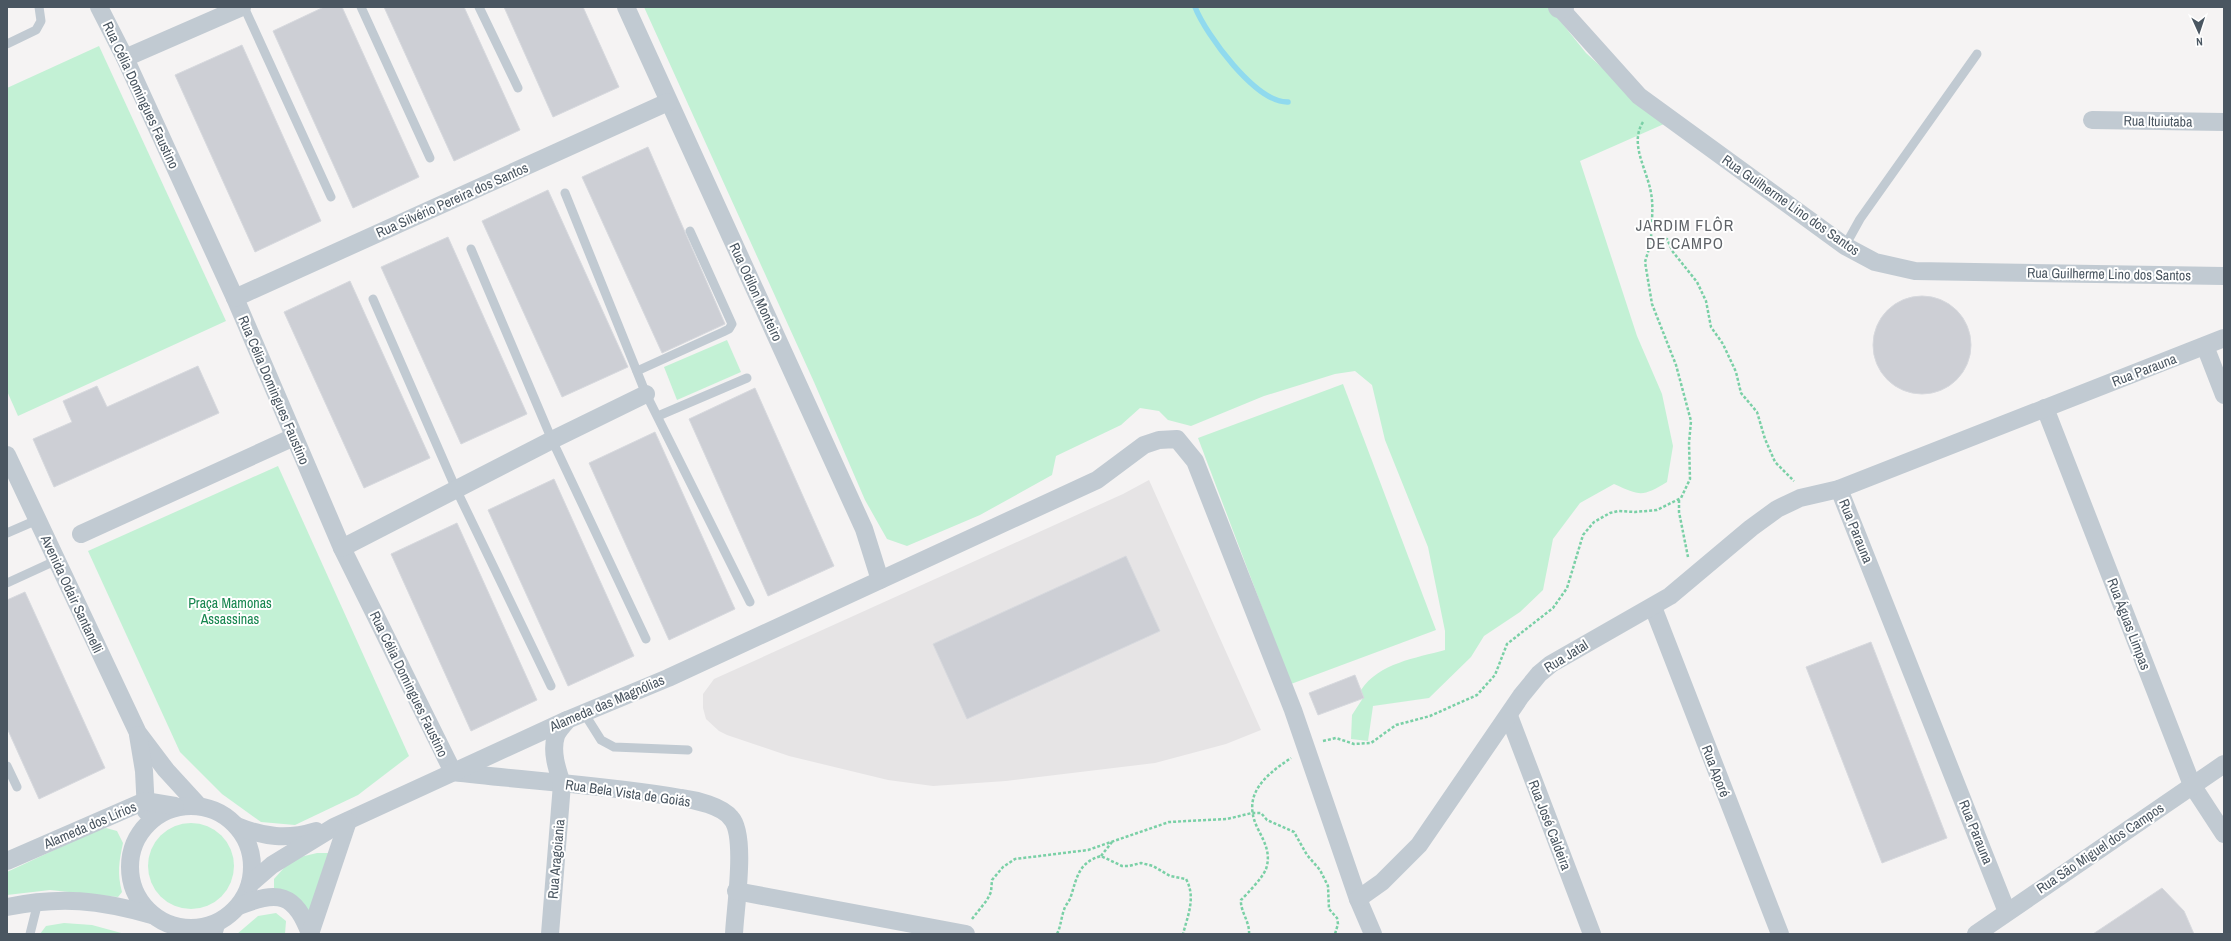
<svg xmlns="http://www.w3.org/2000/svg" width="2231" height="941" viewBox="0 0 2231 941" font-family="'Archivo Narrow',sans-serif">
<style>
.education{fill:#e6e4e5}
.green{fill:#c3f1d5}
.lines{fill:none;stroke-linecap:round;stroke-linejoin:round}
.stream{stroke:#90daee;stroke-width:5.5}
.building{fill:#cdcfd5;stroke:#d7d9de}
.path{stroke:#7ad0a6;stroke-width:2.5;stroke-dasharray:3 2;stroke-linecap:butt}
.service{stroke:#c1cad2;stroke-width:9}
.minor{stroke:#c1cad2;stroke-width:18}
.tertiary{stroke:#c1cad2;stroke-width:22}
.labels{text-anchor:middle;stroke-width:4;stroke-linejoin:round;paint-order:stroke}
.street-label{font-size:14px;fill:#4a5661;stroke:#fff}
.park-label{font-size:14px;fill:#17864f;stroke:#fff}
.quarter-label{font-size:16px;letter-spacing:1px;fill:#5f6368;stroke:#fff}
</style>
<rect width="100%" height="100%" fill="#f5f3f3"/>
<!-- education -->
<polygon class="education" points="1149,480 1261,730 1226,744 1155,763 1006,781 933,786 888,780 789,756 727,735 719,731 706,719 703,708 703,694 714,679 1123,494"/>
<!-- green -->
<g class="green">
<path d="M644,7H1549L1586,53L1664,124L1580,161L1637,336L1662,394L1673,446L1667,482C1642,497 1641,496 1614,484L1580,503L1553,539L1543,590L1520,612L1484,636L1471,657L1429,698L1373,706L1368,741L1351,739L1352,715L1363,698L1361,690C1379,663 1416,658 1445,650V631L1428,547L1385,440L1372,385L1355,371L1335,374L1264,396L1191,426L1168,420L1159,411L1140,408L1121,425L1056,456L1052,475L980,515L907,546L887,539L865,500L814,382Z"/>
<polygon points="99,46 226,321 18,416 7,391 7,88"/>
<polygon points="727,340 741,372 677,400 664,367"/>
<polygon points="1343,384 1436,630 1291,684 1198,438"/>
<polygon points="278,466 409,756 358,795 295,825 261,822 222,794 180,752 88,551"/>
<circle cx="191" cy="866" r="43"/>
<path d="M106,828L117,831L123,843C119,862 117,873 122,892L118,897L50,890L7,895V872L95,831Z"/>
<polygon points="317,853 329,853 310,912 274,890 274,879 292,859"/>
<polygon points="276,913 286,921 285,934 237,934 258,916"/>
<polygon points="64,923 92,925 125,934 40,934 46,926"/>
</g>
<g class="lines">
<!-- stream -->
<path class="stream" d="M1195,7C1206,35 1256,103 1288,102"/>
</g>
<!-- building -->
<g class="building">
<polygon points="324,7 342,7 419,177 353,208 273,31"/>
<polygon points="384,7 464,7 520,130 454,161"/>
<polygon points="504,7 583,7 619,87 553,117"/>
<polygon points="242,45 321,221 255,252 175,75"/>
<polygon points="648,147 725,324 662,353 582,177"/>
<polygon points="548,190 628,367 562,397 482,221"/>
<polygon points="448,237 527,414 461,444 381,267"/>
<polygon points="350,281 430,458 364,488 284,312"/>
<circle cx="1922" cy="345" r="49"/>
<polygon points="198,366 219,413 54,487 33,439 72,422 63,401 97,386 107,407"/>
<polygon points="755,388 834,566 768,596 689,419"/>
<polygon points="655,432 735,609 669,640 589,463"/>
<polygon points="554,479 634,656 568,686 488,510"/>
<polygon points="457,523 537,700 471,731 391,554"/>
<polygon points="1126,556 1160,631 967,719 933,644"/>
<polygon points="25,592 105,768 39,799 7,728 7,600"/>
<polygon points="1871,642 1947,838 1882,863 1806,667"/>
<polygon points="1355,675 1364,698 1318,715 1309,693"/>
<polygon points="2162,888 2184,911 2194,934 2093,934"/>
</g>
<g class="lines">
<!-- path -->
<g class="path">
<path d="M1643,122C1629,144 1647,169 1651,193C1654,208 1651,226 1651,242"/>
<polyline points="1679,500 1679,512 1688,557"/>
<polyline points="1323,741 1336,738 1354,744 1371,743 1396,725 1430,716 1477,695 1495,675 1507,644 1553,608 1567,588 1583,535 1594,522 1610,513 1618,511 1635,512 1657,510 1681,498 1690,479 1689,443 1691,421 1676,365 1652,304 1645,262 1651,242 1667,239 1673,252 1697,282 1706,301 1711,327 1723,344 1736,372 1741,393 1757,412 1765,439 1775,462 1794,481"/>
<polyline points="1101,856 1112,842"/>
<polyline points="972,919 987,900 991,892 992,880 1003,867 1015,859 1088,850 1169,822 1227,819 1252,813 1261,813 1267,820 1294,832 1307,855 1320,870 1328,886 1329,909 1337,918 1338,924 1335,934"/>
<path d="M1057,934C1061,926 1061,918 1064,910C1065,905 1070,901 1071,896C1077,877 1079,862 1101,856L1122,866H1129L1141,863L1153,866L1170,876L1186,879C1196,897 1188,915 1183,934"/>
<path d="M1249,934C1250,922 1240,911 1241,900C1248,893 1263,877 1266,869C1271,854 1265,843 1259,831C1240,796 1264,776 1291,758"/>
</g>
<!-- service -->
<g class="service">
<polyline points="244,7 331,197"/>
<polyline points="361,7 430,158"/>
<polyline points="479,7 518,88"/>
<polyline points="7,44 36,30 41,21 39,7"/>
<polyline points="565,193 646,394 750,602"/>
<polyline points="1845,246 1860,219 1977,54"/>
<polyline points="471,249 552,440 646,639"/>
<polyline points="373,299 456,489 551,686"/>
<polyline points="637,371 723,332 729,329 732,324 690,231"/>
<polyline points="658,416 747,378"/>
<polyline points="7,533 37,520"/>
<polyline points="7,583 55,561"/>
<polyline points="584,713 601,740 614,747 688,750"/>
<polyline points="7,766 17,787"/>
<polyline points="30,934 38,902"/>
<polyline points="218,934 222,919"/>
</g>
<!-- minor -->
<g class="minor">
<path d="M99,7L125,58L235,298L342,548L453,772C528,781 606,785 681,798C696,800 722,806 731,818C747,835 735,909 734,934"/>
<polyline points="626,7 864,529 880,580"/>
<polyline points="1560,8 1639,96 1845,246 1875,262 1915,271 2224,276"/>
<polyline points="125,58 242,7"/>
<polyline points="2092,120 2224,122"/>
<polyline points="235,298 668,102"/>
<polyline points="2205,346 2224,395"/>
<polyline points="2045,408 2192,785 2224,834"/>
<polyline points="7,455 138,733 166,770 199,806"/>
<polyline points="81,534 294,437"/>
<polyline points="342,548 552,440 646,394"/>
<polyline points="1653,607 1780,934"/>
<polyline points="1509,716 1592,934"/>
<polyline points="138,735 144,771 146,811"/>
<circle cx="191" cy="867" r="61"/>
<path d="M237,826C264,837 287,840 316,831"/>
<polyline points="7,861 145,801 175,806"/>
<polyline points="250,884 272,865 334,827 567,720 668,678 1097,480 1144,445 1159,440 1177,439 1195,461 1293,710 1358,899 1373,934"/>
<polyline points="736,891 966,934"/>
<polyline points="1358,899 1382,882 1419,845 1521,696 1539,674 1551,664 1670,596 1751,528 1777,509 1800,498 1839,489"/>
<path d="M239,906C278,890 295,893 310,934"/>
<path d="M7,907C61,896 99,900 152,915"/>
<polyline points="2007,912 1839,489 2224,338"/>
<polyline points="310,934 348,821"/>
<path d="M550,934L562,784C557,769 551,751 556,736C558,730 564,725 567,720"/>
<polyline points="1976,934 2224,764"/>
</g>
<!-- tertiary -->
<polyline class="tertiary" points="1559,7 1563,7"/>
</g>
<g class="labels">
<!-- street labels -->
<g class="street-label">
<text transform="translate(141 95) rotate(65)" y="5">Rua Célia Domingues Faustino</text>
<text transform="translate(2158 121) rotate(1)" y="5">Rua Ituiutaba</text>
<text transform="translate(452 200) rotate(-24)" y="5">Rua Silvério Pereira dos Santos</text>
<text transform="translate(1791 205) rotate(35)" y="5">Rua Guilherme Lino dos Santos</text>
<text transform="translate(2109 274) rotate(1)" y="5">Rua Guilherme Lino dos Santos</text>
<text transform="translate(756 292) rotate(65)" y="5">Rua Odilon Monteiro</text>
<text transform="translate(2144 370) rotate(-21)" y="5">Rua Parauna</text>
<text transform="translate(274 390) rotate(67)" y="5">Rua Célia Domingues Faustino</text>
<text transform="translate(1856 531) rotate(68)" y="5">Rua Parauna</text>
<text transform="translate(72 594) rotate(65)" y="5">Avenida Odair Santanelli</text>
<text transform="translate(2129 624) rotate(69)" y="5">Rua Águas Limpas</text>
<text transform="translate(1566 656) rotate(-32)" y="5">Rua Jatal</text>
<text transform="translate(409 684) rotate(64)" y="5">Rua Célia Domingues Faustino</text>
<text transform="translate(607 703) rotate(-23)" y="5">Alameda das Magnólias</text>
<text transform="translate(1716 771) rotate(69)" y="5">Rua Aporé</text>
<text transform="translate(628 793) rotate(8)" y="5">Rua Bela Vista de Goiás</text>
<text transform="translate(90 825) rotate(-23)" y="5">Alameda dos Lírios</text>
<text transform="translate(1550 825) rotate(69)" y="5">Rua José Caldeira</text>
<text transform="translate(1976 832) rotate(68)" y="5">Rua Parauna</text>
<text transform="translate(2100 848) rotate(-34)" y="5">Rua São Miguel dos Campos</text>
<text transform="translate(556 859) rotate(-85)" y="5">Rua Aragoiania</text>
</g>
<!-- park labels -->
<g class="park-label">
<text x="230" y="608">Praça Mamonas<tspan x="230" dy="16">Assassinas</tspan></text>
</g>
<!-- quarter labels -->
<g class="quarter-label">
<text x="1685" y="231">JARDIM FLÔR<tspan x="1685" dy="18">DE CAMPO</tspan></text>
</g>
</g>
<!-- border -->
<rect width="2231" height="941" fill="none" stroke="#4a5661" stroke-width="16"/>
<!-- north arrow -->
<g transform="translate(2199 32) rotate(177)" stroke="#ffffff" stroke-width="3" paint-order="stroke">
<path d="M0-3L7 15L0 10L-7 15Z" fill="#4a5661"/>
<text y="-6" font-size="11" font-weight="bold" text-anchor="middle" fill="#4a5661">N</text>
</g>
</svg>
